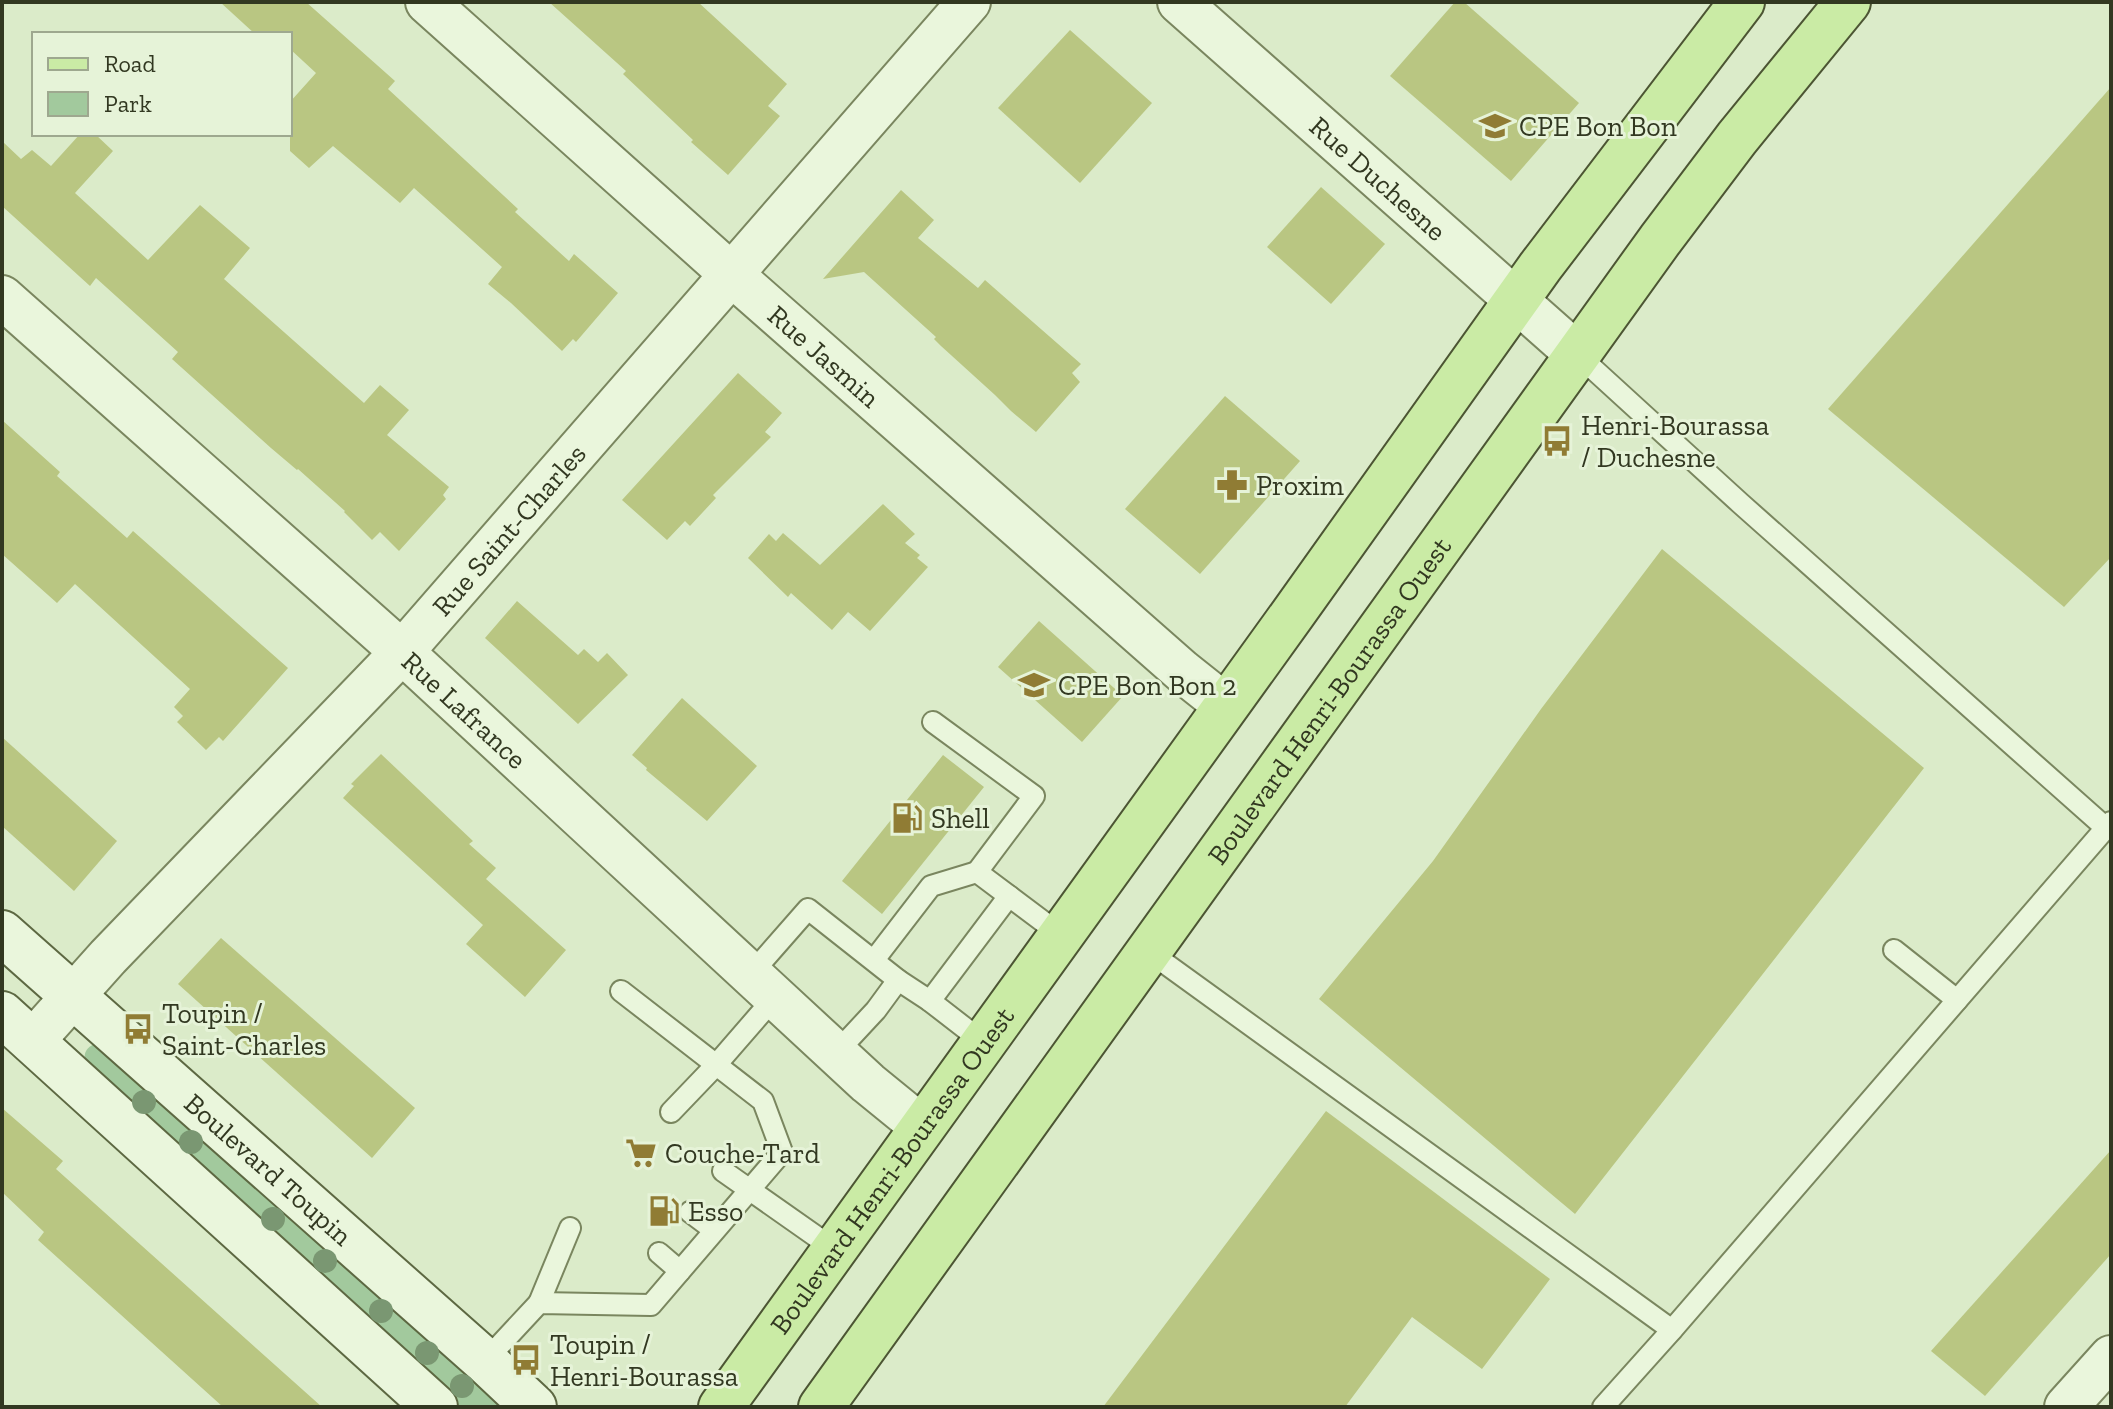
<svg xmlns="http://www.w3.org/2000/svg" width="2113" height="1409" viewBox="0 0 2113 1409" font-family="'Zilla Slab',serif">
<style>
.green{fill:#a2c99d}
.building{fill:#b9c682}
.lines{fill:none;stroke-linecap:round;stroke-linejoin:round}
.lane-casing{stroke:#7a865f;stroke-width:24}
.street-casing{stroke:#7a865f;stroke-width:46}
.secondary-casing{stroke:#5d6842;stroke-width:48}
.primary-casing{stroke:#4c5533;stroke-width:48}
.lane{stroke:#eaf6dc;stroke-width:20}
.street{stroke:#eaf6dc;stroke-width:42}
.secondary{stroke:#eaf6dc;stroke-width:44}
.primary{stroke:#caeba5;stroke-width:44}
.tree{fill:#7a9772}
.labels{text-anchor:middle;stroke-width:6;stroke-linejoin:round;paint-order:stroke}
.poi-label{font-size:28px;fill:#323821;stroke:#e6f3d8;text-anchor:start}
.street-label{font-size:28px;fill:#323821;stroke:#e6f3d8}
</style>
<rect width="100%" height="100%" fill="#dbebc9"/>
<!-- green -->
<path class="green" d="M94,1044H103L512,1407H461L95,1079C87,1066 77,1053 94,1044Z"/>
<!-- building -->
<g class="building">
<polygon points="220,2 306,2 395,81 388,89 518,209 515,212 569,261 574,254 618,293 576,342 573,339 562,351 511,303 488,284 502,267 414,188 400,203 333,146 309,168 290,151 290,102 316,73 290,49 290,34 255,34"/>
<polygon points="549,2 698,2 787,84 768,106 780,116 728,175 691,142 693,140 623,74 626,71"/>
<polygon points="1455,2 1464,2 1579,103 1511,181 1390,76"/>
<polygon points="1070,30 1152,103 1080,183 998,108"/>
<polygon points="2111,87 2111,557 2064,607 1828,409"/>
<polygon points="80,134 95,134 113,151 75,193 148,260 200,205 250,248 224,279 364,403 380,385 409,410 387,435 449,487 443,495 446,499 399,551 380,532 372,540 344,512 345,511 298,469 297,470 271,448 172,359 178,352 96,278 90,286 2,206 2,141 21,159 32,150 51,166"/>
<polygon points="1321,187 1385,244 1331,304 1267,247"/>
<polygon points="901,190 934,220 918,238 978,288 985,280 1081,364 1072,373 1080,382 1036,432 1011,411 995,395 941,346 934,339 936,337 864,272 823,279"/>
<polygon points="738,373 782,413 765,432 771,437 713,495 716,498 690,526 685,521 667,540 622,500"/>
<polygon points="1225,396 1300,461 1200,574 1125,509"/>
<polygon points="2,420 60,472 57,476 127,538 133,531 288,668 223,741 219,737 206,750 177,722 183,716 174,707 190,689 75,584 57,603 2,554"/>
<polygon points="883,504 915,534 905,543 920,555 917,558 928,567 870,631 848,612 832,630 791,593 788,597 748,558 769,534 776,541 783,533 820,565"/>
<polygon points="1662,549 1924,768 1575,1214 1319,999 1433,861 1541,709"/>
<polygon points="517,601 578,655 584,649 598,662 607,653 628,675 578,724 485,638"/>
<polygon points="1039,621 1123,696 1082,742 998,667"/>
<polygon points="682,698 757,766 707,821 646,770 647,768 632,755"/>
<polygon points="2,737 117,841 74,891 2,826"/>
<polygon points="381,754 473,841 469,844 496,868 486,879 566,950 525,997 466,944 483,925 343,798 354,786 351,784"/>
<polygon points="943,755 984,787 882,914 842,881"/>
<polygon points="221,938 415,1108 372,1158 178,984"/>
<polygon points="2,1108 63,1161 56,1169 322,1407 223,1407 38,1240 44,1232 2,1192"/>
<polygon points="1326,1111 1550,1279 1482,1369 1412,1317 1345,1407 1103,1407"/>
<polygon points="2111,1150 2111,1254 1985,1396 1931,1351"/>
</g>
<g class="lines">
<defs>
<g id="lane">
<polyline points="1578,355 1740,503 2106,828"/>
<polyline points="933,722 1034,796 977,872"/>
<polyline points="1894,950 1957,1000"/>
<polyline points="1148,951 1672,1330"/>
<polyline points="874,960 931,886 977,872 1061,935"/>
<polyline points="751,974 808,909 898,980 930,1001 1009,896"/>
<polyline points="930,1001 983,1042"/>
<polyline points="836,1053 876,1010 898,980"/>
<polyline points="671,1112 716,1065 775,997"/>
<polyline points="723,1171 834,1249"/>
<polyline points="690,1212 714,1230"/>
<polyline points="659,1253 680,1271"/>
<polyline points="539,1303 570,1228"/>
<polyline points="485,1361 539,1303 651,1305 782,1152 763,1101 621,991"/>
<polyline points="1603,1407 1672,1330 2111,822"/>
</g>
<g id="street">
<path id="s1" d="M427,2L731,274L1182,671L1226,706"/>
<path id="s2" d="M1179,2L1578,355"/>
<path id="s3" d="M2,297L402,652L868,1083L922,1127"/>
<path id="s4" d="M32,1042L108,957L402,652L969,2"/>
<polyline points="2066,1407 2111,1357"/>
</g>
<g id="secondary">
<path id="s5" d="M2,933L485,1361L534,1407"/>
<polyline points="2,1014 435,1407"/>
</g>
<g id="primary">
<path id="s6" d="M721,1407L1292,615L1540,267L1742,2"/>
<path id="s7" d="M821,1407L1660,240L1737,138L1848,2"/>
</g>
</defs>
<!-- lane casing -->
<use href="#lane" class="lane-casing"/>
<!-- street casing -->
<use href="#street" class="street-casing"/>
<!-- secondary casing -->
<use href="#secondary" class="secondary-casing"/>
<!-- primary casing -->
<use href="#primary" class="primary-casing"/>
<!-- lane -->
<use href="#lane" class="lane"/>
<!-- street -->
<use href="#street" class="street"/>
<!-- secondary -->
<use href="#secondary" class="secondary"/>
<!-- primary -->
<use href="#primary" class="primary"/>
</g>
<!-- trees -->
<g class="tree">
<circle cx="144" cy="1102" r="12"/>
<circle cx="191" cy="1142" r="12"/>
<circle cx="273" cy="1219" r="12"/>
<circle cx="325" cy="1261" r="12"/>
<circle cx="381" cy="1311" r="12"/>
<circle cx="427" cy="1353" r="12"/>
<circle cx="462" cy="1386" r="12"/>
</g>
<!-- icons -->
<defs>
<symbol id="school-bare" viewBox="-9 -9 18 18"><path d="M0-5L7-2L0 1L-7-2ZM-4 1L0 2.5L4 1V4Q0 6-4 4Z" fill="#907c34" stroke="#e6f3d8" stroke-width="2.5" paint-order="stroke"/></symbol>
<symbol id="bus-bare" viewBox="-9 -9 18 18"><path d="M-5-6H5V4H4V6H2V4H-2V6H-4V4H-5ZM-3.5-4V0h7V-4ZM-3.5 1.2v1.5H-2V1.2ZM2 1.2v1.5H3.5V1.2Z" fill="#907c34" stroke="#e6f3d8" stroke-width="2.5" paint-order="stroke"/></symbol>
<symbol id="pharmacy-bare" viewBox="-9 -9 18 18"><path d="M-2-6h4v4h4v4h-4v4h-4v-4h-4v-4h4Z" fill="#907c34" stroke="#e6f3d8" stroke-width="2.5" paint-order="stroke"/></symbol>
<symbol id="fuel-bare" viewBox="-9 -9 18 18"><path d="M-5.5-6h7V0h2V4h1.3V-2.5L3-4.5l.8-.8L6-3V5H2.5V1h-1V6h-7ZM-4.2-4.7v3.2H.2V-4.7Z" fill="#907c34" stroke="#e6f3d8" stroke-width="2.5" paint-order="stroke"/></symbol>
<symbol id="supermarket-bare" viewBox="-9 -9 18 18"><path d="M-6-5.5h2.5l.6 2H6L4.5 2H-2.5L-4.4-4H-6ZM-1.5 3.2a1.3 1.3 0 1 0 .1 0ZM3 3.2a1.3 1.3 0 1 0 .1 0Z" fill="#907c34" stroke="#e6f3d8" stroke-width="2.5" paint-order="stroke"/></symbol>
</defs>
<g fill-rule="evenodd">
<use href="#school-bare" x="1473" y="104" width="44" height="44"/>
<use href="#bus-bare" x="1535" y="419" width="44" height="44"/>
<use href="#pharmacy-bare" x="1210" y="463" width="44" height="44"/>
<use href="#school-bare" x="1012" y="663" width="44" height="44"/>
<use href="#fuel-bare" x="885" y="796" width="44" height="44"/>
<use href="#bus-bare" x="116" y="1007" width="44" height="44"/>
<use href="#supermarket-bare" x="619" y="1131" width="44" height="44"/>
<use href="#fuel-bare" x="642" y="1189" width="44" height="44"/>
<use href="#bus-bare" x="504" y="1338" width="44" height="44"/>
</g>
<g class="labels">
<!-- poi labels -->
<g class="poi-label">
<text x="1519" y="136">CPE Bon Bon</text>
<text x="1581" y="435">Henri-Bourassa<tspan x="1581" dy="32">/ Duchesne</tspan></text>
<text x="1256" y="495">Proxim</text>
<text x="1058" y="695">CPE Bon Bon 2</text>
<text x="931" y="828">Shell</text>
<text x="162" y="1023">Toupin /<tspan x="162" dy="32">Saint-Charles</tspan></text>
<text x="665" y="1163">Couche-Tard</text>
<text x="688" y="1221">Esso</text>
<text x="550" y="1354">Toupin /<tspan x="550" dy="32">Henri-Bourassa</tspan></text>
</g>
<!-- street labels -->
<g class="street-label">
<text dy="10" stroke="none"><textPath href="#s2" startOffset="266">Rue Duchesne</textPath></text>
<text dy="10" stroke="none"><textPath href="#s1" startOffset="532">Rue Jasmin</textPath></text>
<text dy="10" stroke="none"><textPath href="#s4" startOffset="700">Rue Saint-Charles</textPath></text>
<text dy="10" stroke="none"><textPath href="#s7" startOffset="870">Boulevard Henri-Bourassa Ouest</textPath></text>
<text dy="10" stroke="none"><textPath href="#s3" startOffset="620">Rue Lafrance</textPath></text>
<text dy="10" stroke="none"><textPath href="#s5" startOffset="356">Boulevard Toupin</textPath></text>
<text dy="10" stroke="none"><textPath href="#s6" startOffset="292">Boulevard Henri-Bourassa Ouest</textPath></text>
</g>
</g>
<!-- border -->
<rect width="2113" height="1409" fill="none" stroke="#323821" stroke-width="8"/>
<!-- legend -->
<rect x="32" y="32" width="260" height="104" fill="#e6f3d8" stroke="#9ea88f" stroke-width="2"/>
<rect x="48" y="58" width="40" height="12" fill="#caeba5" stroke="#9ea88f" stroke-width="2"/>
<text x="104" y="72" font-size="24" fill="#323821">Road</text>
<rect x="48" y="92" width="40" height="24" fill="#a2c99d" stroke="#9ea88f" stroke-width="2"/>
<text x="104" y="112" font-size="24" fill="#323821">Park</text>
</svg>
